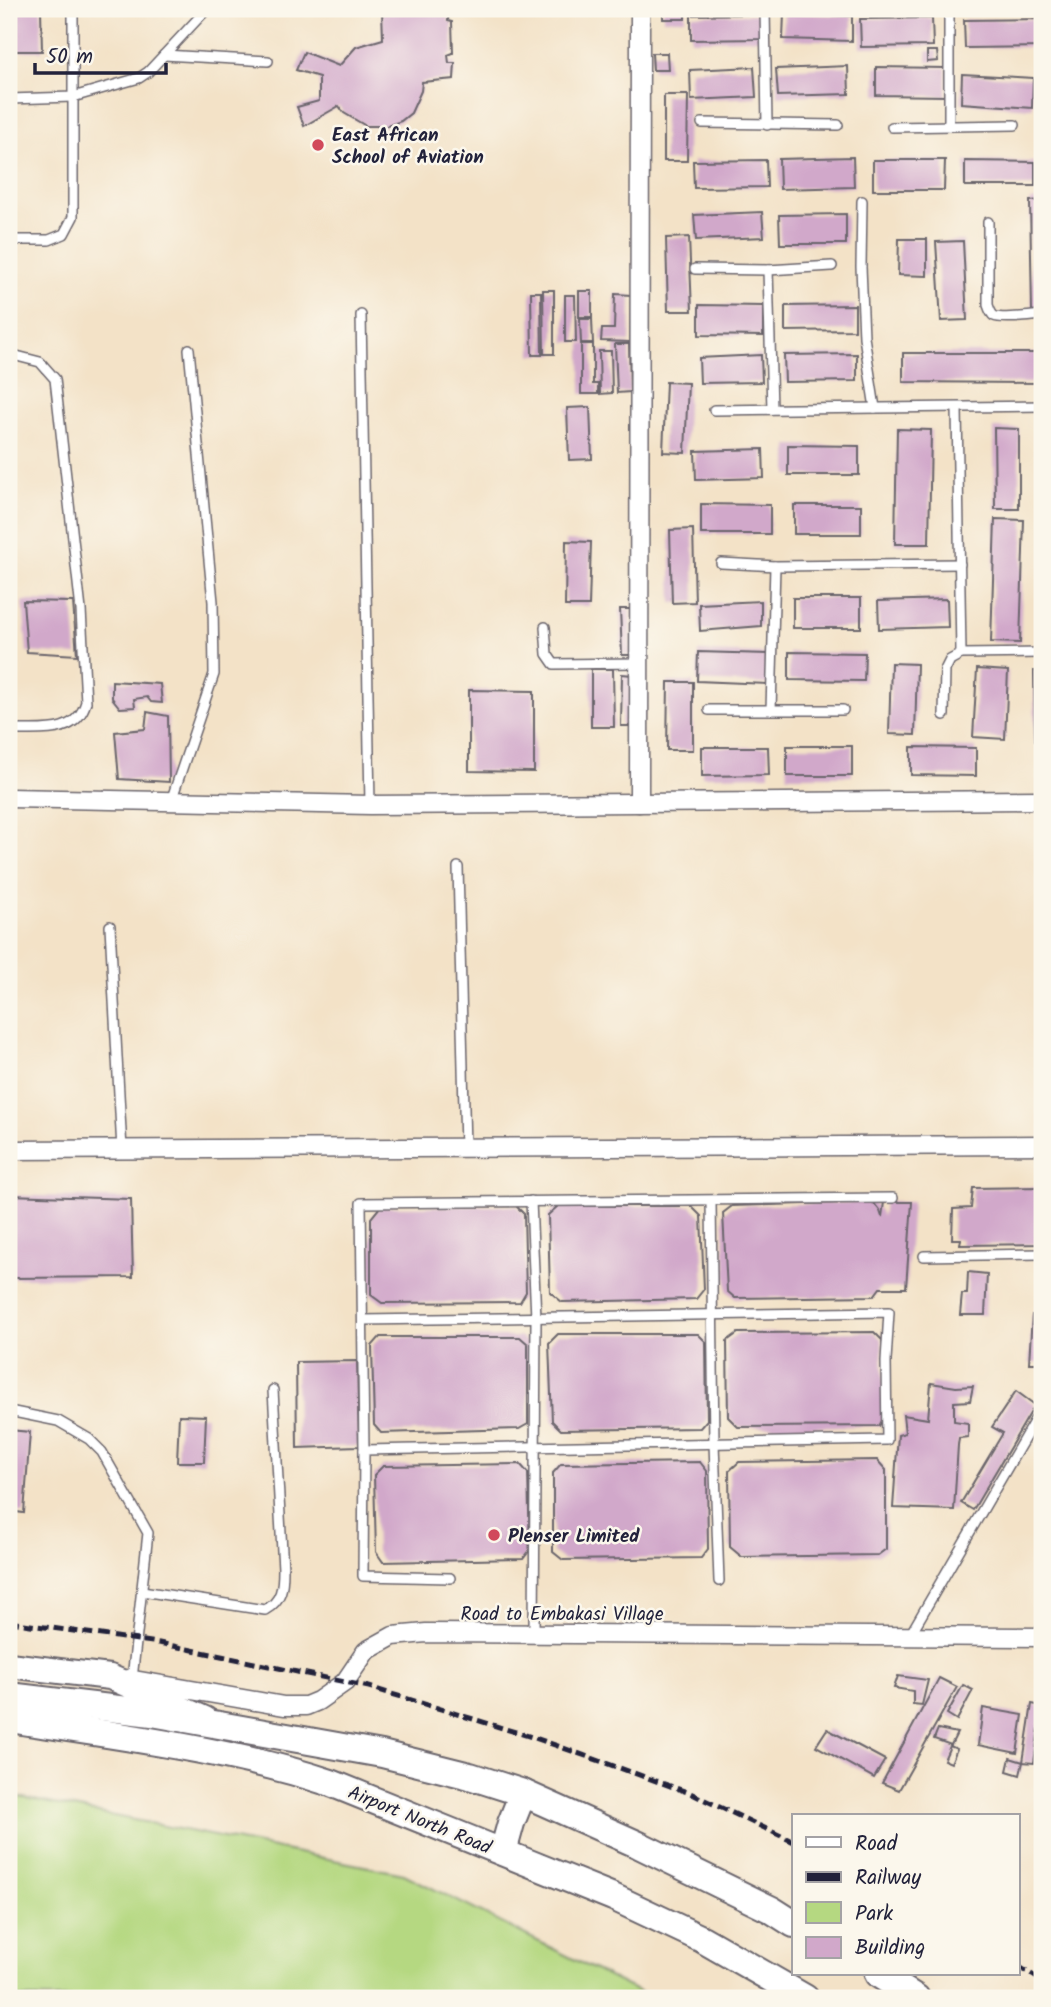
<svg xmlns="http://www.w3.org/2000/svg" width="1051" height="2007" viewBox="0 0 1051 2007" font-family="Kalam,sans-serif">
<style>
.green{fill:#b5d881;stroke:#6c7d5e;stroke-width:2}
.building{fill:#d1a8ca}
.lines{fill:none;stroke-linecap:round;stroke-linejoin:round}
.service-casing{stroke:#6b656c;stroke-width:12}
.minor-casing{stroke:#6b656c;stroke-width:21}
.secondary-casing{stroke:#6b656c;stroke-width:28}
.primary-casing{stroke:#6b656c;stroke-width:30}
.service{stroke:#fff;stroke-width:9}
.minor{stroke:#fff;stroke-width:18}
.secondary{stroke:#fff;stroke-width:24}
.primary{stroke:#fff;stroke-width:26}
.rail{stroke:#22223b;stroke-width:5;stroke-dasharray:10 5;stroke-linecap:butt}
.poi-dot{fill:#d1495b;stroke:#fbf7ec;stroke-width:2.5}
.labels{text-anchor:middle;stroke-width:5;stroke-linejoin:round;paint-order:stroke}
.poi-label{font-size:19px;font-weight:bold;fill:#22223b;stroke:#fbf7ec;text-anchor:start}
.street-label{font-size:19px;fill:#22223b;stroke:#fbf7ec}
</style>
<rect width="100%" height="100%" fill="#fbf7ec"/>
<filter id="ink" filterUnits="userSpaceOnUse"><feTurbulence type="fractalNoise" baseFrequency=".0143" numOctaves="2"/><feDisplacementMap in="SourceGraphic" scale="14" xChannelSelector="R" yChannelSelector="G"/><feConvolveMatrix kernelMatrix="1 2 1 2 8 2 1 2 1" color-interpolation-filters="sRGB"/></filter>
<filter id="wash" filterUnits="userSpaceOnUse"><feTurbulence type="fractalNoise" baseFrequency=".00686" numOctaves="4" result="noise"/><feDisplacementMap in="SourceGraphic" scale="28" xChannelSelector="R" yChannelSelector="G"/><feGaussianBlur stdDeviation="1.57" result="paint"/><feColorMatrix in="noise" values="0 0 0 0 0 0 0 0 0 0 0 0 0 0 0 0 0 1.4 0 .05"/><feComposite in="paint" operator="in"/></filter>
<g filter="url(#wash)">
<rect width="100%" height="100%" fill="#f3e2c7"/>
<!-- green -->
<polygon class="green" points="9,1795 404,1874 651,1998 9,1998"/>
<g id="blocks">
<!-- building -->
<g class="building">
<polygon points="9,9 41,9 42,51 9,51"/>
<polygon points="449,9 448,21 452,22 453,53 448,55 449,63 455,63 454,79 422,82 421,91 411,113 401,121 387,126 366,126 344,113 339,106 304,126 297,107 319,101 319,77 296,70 304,52 339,66 356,47 383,39 382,10"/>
<rect x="663" y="9" width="22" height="10"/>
<polygon points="784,13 852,16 852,41 783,39"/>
<polygon points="762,14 762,39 691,40 691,15"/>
<polygon points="932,18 933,46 861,47 860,19"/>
<polygon points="1042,19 1042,47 965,48 964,20"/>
<polygon points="927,51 937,51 938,61 927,62"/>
<polygon points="652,53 667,53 668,70 653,70"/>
<polygon points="848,66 849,94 778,96 776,69"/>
<polygon points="754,67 756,97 691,100 690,70"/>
<polygon points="876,67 946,68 946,96 876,95"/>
<polygon points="962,74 1033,78 1032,108 961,103"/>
<polygon points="664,95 688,95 687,161 664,161"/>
<polygon points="853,157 854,187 780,189 779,159"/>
<polygon points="766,160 767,187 694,188 693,161"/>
<polygon points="873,160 945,160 944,190 873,190"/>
<polygon points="965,161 1035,162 1035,186 965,186"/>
<polygon points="1042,200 1042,310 1032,311 1030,201"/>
<polygon points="762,212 764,237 696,240 694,215"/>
<polygon points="846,214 846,244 780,244 779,215"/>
<polygon points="689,237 692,311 668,311 666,238"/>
<polygon points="899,239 927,239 927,276 898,275"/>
<polygon points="963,241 967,320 941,321 936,242"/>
<polygon points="543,290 554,290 554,354 544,354"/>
<rect x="579" y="291" width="13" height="26"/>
<polygon points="531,292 541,292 542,355 532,355"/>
<polygon points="615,294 631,295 630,342 601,341 602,329 614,329"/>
<polygon points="565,295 575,295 576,342 565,342"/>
<polygon points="699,305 763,306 763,336 699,335"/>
<polygon points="855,305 855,330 785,331 785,306"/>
<polygon points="580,319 592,319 593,343 581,343"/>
<polygon points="581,344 593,344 593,384 598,384 598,394 581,394"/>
<polygon points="615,344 629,344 630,392 617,393"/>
<polygon points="599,351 611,351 612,393 600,394"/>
<polygon points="903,353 1042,353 1042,383 903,382"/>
<polygon points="857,354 857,381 785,382 784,355"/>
<polygon points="761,355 762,382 700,383 699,358"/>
<polygon points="666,382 688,383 685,453 663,452"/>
<polygon points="590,407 592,459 569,460 567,408"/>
<polygon points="994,428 1019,429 1019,509 995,509"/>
<polygon points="897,429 931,430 929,544 895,544"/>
<polygon points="788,445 859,446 859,475 788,475"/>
<polygon points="763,449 764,478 696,480 695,451"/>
<polygon points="701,504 770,505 770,534 701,534"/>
<rect x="794" y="505" width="67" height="29"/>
<polygon points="995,519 1024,520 1020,643 991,642"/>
<polygon points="693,529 695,602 672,603 670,530"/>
<polygon points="566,541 591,542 589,606 565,606"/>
<rect x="793" y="598" width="68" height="30"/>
<polygon points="947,599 948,627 879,629 878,601"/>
<polygon points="23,601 73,602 77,655 27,652"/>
<polygon points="761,601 761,626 700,631 699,604"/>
<polygon points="620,609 630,609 631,655 622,655"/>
<polygon points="698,652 769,654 768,684 697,681"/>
<polygon points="789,652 865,653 864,681 789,680"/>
<polygon points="891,663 917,664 915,735 889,734"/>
<polygon points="591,669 613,669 614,727 591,727"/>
<polygon points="977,669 1008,671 1005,739 973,737"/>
<polygon points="1034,671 1042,671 1042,740 1035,740"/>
<polygon points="622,674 632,675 631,726 621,726"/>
<polygon points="112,681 160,684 162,703 151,702 147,697 134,699 135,707 120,708 112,698"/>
<polygon points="668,682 693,682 693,750 667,750"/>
<polygon points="469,690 534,691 534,772 469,771"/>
<polygon points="147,712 168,716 169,782 119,779 115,732 145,729"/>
<rect x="787" y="746" width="65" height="30"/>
<polygon points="702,747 768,747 769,775 702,776"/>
<polygon points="911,747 976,748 976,776 911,775"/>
<polygon points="1042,1187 1042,1244 960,1245 961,1239 952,1239 953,1209 971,1208 973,1188"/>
<polygon points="9,1195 131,1199 133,1277 9,1278"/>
<polygon points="873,1202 880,1211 882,1217 884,1202 912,1202 906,1288 880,1288 874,1296 735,1298 727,1291 723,1213 732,1206"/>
<polygon points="516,1206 524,1214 526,1292 520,1302 382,1303 371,1295 371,1218 380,1207"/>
<polygon points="558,1206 691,1206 701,1216 704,1289 696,1299 562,1302 550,1292 548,1215"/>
<polygon points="968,1272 987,1274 985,1315 960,1315 962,1294 967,1294"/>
<polygon points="1032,1315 1042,1315 1042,1363 1029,1363"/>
<polygon points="874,1332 882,1340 884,1417 879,1426 738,1427 728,1417 727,1341 738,1333"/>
<polygon points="558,1334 698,1334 706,1342 707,1420 700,1428 561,1430 552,1421 549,1343"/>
<polygon points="380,1337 520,1337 528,1344 528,1424 519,1429 381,1433 374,1425 372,1346"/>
<polygon points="357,1361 359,1446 297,1448 296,1362"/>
<polygon points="931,1383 956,1387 973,1386 970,1401 954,1402 954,1421 968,1423 968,1437 959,1438 958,1445 954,1510 893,1508 898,1435 905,1433 903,1415 928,1419"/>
<polygon points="1016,1391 1035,1405 973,1510 961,1503 1003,1433 992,1427"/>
<polygon points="179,1415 206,1416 204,1462 177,1462"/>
<polygon points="9,1430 30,1432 24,1513 9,1511"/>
<polygon points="877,1460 886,1470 886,1549 878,1555 742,1557 730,1547 729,1471 739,1462"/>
<polygon points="700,1462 707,1471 708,1549 701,1558 563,1560 553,1552 553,1473 561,1464"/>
<polygon points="520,1464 528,1473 530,1550 523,1559 383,1562 376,1552 374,1475 383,1466"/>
<polygon points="898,1676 928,1680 922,1705 913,1704 913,1691 894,1688"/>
<polygon points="939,1678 957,1687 899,1790 882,1783"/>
<polygon points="963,1685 973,1690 957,1720 947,1714"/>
<polygon points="1032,1704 1042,1706 1034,1763 1023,1762"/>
<polygon points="983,1708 1023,1715 1017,1753 978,1745"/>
<polygon points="827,1729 885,1760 874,1778 816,1746"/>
<polygon points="938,1729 957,1733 951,1745 934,1739"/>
<polygon points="950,1746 957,1749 951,1763 944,1760"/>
<polygon points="1010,1758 1023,1762 1020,1775 1007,1771"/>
</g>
</g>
</g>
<g filter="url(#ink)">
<use href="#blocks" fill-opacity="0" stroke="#6b656c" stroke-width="2"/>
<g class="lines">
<defs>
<g id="service">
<polyline points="765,9 767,125"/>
<polyline points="164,55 268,61"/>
<polyline points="9,99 73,97 139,78 148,72 207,9"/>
<polyline points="702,123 838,125"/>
<polyline points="949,126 949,9"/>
<polyline points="892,127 1015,125"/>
<polyline points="862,201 861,267 864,337 875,408"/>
<path d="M988,222V305C989,308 991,314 994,316C1002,320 1032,316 1042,315"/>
<polyline points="9,240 49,240 64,234 73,217 73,9"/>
<polyline points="695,269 768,270 832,266"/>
<polyline points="768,270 772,409"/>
<polyline points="361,315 370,805"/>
<path d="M9,354L40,362L55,379L81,610L86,702C76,737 38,729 9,730"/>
<polyline points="714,410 1042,406"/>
<polyline points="721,563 775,566 960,564"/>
<polyline points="545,627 547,654 554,664 639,663"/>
<polyline points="961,654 1042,653"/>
<polyline points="709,710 843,710"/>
<polyline points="771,710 775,566"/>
<polyline points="944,715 945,670 950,660 961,654 957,408"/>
<polyline points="171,801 214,674 213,602 189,349"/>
<polyline points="458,867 465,1148"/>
<polyline points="110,926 122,1150"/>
<polyline points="531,1201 536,1318 534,1634"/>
<polyline points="711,1201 714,1443 719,1581"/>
<polyline points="924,1256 1042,1254"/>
<polyline points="363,1320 889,1312 886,1361 887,1440 364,1450 363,1576 450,1578"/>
<polyline points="9,1411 58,1421 89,1439 102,1452 148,1533 132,1679"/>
<polyline points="364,1450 361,1203 893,1198"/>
<path d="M142,1591L265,1610C282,1601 283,1587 283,1569L273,1390"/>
<polyline points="910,1635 1042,1408"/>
</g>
<g id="minor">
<polyline points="9,798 370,805 1042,800"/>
<polyline points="639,803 640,9"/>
<polyline points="9,1150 1042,1145"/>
<polyline points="128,1679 284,1706 306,1706 318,1701 345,1682 366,1651 393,1636 426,1633 1042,1637"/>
</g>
<polyline id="secondary" points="9,1665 110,1677 205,1719"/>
<g id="primary">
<polyline points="9,1696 152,1713 382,1754 470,1776 523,1793 639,1845 772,1910 794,1924"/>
<path d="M9,1719C117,1736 227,1749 331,1783L613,1897L702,1939L805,1998"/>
<polyline points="503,1852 511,1823 523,1793"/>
<polyline points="878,1974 916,1998"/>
</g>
</defs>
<!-- service casing -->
<use href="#service" class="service-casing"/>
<!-- minor casing -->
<use href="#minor" class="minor-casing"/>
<!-- secondary casing -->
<use href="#secondary" class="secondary-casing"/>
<!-- primary casing -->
<use href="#primary" class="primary-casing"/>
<!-- service -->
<use href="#service" class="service"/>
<!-- minor -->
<use href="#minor" class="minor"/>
<!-- secondary -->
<use href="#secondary" class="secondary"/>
<!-- primary -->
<use href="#primary" class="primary"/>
<!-- rail -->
<g class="rail">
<polyline points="9,1622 159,1643 369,1687 535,1738 690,1793 794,1842"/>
<polyline points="1018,1966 1042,1981"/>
</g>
</g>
</g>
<!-- markers -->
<g class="poi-dot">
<circle cx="318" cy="145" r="7"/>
<circle cx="494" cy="1535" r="7"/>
</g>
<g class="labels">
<!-- poi labels -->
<g class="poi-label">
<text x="332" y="141">East African<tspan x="332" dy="22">School of Aviation</tspan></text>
<text x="508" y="1542">Plenser Limited</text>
</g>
<!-- street labels -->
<g class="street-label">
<text x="562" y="1620">Road to Embakasi Village</text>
<text transform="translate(420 1819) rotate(22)" y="7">Airport North Road</text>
</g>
</g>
<!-- margin -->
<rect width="1051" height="2007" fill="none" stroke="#fbf7ec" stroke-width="35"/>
<!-- legend -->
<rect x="792" y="1814" width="228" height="161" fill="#fbf7ec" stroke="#a4a2a5" stroke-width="2"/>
<rect x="806" y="1837" width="35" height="10" fill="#ffffff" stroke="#a4a2a5" stroke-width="2"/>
<text x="855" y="1850" font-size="21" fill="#22223b">Road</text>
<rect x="806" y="1872" width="35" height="10" fill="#22223b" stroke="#a4a2a5" stroke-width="2"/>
<text x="855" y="1884" font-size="21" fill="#22223b">Railway</text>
<rect x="806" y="1902" width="35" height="21" fill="#b5d881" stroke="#a4a2a5" stroke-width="2"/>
<text x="855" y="1920" font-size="21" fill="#22223b">Park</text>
<rect x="806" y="1937" width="35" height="21" fill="#d1a8ca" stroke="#a4a2a5" stroke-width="2"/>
<text x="855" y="1954" font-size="21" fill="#22223b">Building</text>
<!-- scale -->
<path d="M35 63v10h131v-10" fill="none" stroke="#22223b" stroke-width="3.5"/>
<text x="46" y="63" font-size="21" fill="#22223b" stroke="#fbf7ec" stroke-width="5" paint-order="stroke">50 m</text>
</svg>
